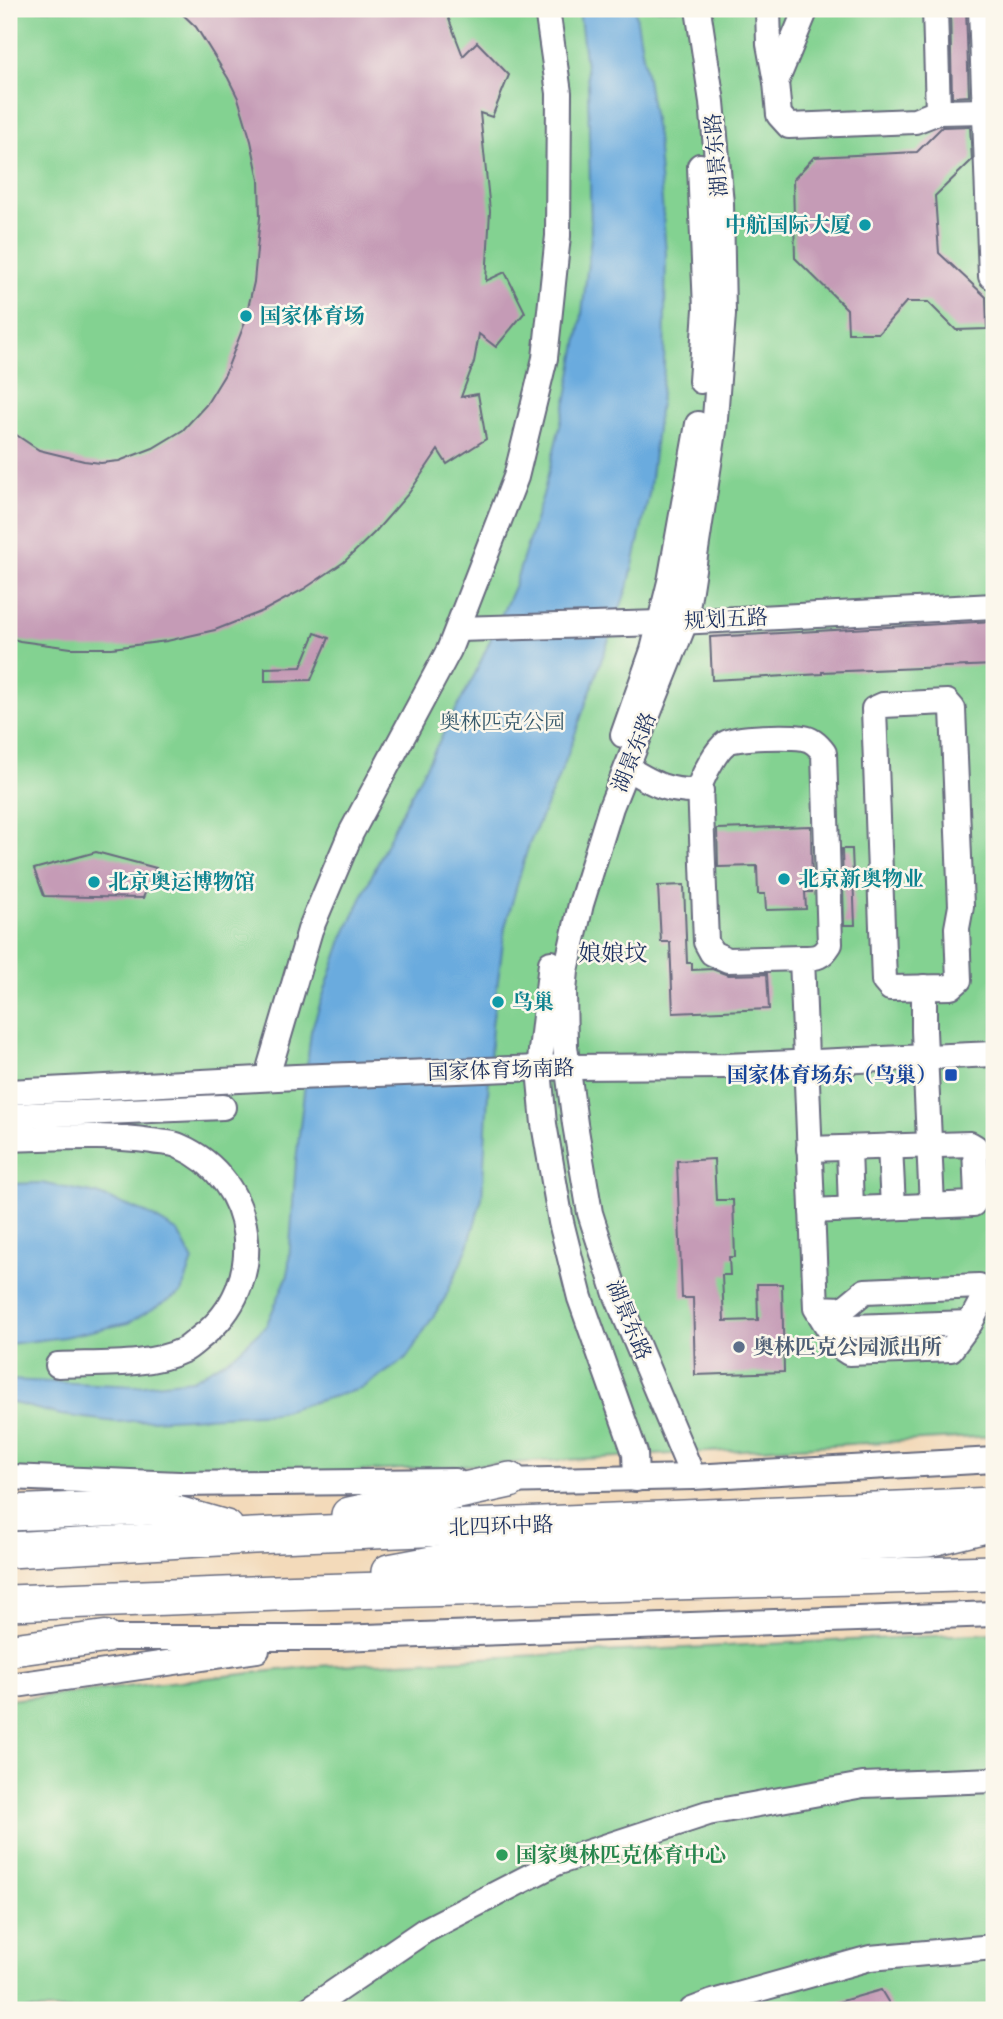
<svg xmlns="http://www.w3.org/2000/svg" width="1003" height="2019" viewBox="0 0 1003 2019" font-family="'IM FELL English','Noto Serif SC',serif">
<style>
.green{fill:#83d291;stroke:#4f8078;stroke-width:2}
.water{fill:#6aabde;stroke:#426d9e;stroke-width:2}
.building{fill:#c59bb6}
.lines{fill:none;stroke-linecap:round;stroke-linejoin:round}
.minor-casing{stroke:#676b7e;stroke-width:28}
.major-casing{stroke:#676b7e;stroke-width:35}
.highway-casing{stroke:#676b7e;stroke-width:38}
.minor{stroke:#fff;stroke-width:24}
.major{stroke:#fff;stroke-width:32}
.highway{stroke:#fff;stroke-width:35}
.culture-dot{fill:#0f9aa8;stroke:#fbf7ec;stroke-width:2.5}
.transit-dot{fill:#1a4fb4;stroke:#fbf7ec;stroke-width:2.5}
.service-dot{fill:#5c6f8a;stroke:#fbf7ec;stroke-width:2.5}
.leisure-dot{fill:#2e9e5b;stroke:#fbf7ec;stroke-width:2.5}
.labels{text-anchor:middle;stroke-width:5;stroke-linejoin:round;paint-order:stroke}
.street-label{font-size:21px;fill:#1b2f5e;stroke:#fbf7ec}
.culture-label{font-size:21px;font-weight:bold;fill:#0d838f;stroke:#fbf7ec;text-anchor:start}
.park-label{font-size:21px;fill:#35586b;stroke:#fbf7ec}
.transit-label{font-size:21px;font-weight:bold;fill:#164399;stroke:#fbf7ec;text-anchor:end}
.service-label{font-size:21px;font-weight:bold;fill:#4e5e75;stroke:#fbf7ec;text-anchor:start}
.leisure-label{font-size:21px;font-weight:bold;fill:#27864d;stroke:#fbf7ec;text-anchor:start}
.neighbourhood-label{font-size:23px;fill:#1b2f5e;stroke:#fbf7ec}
</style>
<rect width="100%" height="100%" fill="#fbf7ec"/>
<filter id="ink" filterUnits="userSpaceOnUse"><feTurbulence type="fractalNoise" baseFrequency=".0143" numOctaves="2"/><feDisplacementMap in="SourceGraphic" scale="14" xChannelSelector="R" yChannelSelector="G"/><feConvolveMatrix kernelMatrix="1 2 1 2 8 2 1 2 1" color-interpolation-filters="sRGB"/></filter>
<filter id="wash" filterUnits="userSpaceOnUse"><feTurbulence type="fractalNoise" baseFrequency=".00686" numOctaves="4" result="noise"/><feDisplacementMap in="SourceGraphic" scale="28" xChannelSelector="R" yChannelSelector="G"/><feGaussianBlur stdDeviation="1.57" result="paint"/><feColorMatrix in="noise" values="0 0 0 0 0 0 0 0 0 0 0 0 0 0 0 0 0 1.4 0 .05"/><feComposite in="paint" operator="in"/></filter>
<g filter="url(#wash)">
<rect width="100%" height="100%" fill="#f3daba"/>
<!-- green -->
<g class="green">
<polygon points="9,9 994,9 994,1436 9,1491"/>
<polygon points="994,1633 994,2010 9,2010 9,1700 316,1666"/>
</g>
<!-- water -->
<g class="water">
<polygon points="579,9 635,9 657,137 666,254 664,369 649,494 629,583 564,765 528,847 505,927 492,1025 482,1198 468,1247 445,1298 406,1359 360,1389 275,1413 116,1422 61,1415 9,1402 9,1380 136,1386 192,1380 234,1355 266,1326 288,1275 296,1161 311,1031 342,940 397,821 476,672 514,587 543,495 567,397 581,322 591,237 588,84"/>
<polygon points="41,1183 97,1194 148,1214 178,1232 193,1261 181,1293 128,1323 64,1337 9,1344 9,1184"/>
</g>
<g id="blocks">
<!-- building -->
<g class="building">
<polygon points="177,9 445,9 463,56 477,42 509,75 492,117 480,113 490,211 486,281 505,272 525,312 496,347 479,334 474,362 461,397 478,394 486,439 447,464 438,450 409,493 375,532 344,562 304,589 263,611 215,630 167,641 112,648 71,648 20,641 9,638 9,430 39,450 84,461 101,463 119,461 153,448 183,430 206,405 225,374 244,325 254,282 260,217 259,180 251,141 238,98 228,78 196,27"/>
<polygon points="950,9 966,9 969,96 952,97"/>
<polygon points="970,126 972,160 935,196 939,253 986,297 987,329 956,330 928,302 906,302 879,333 848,333 847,309 795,258 793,180 814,157 917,152 942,127"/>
<polygon points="994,621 994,665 822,672 822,674 712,680 710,637"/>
<polygon points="315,633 329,638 311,680 265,681 265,668 301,667"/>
<polygon points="811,826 812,892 805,892 806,909 766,910 765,894 758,894 757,866 718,867 717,829"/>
<polygon points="842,849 852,849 855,925 844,925"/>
<polygon points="96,852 156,868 143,898 44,896 34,869"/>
<polygon points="684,885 687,963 692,963 692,970 712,969 728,975 767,974 769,1009 673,1013 670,942 661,942 658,886"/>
<polygon points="714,1159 716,1200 733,1200 735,1257 729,1257 730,1275 722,1275 724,1321 758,1320 757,1284 782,1284 784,1372 695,1375 693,1298 682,1298 677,1161"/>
<polygon points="881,1990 893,2010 824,2010 824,2006"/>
</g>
</g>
</g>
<g filter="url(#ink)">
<use href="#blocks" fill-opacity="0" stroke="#676b7e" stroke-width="2"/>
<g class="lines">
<defs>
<g id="minor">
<polyline points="768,9 769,44 776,82 779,115 789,126 915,121 938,112 985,111"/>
<polyline points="935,9 938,112"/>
<polyline points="981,9 991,276 994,276"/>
<polyline points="776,82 806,9"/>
<polyline points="700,166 706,309 701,381"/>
<polyline points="458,629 660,623 994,606"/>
<polygon points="947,702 953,709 961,906 957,928 959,980 951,987 890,988 884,981 874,709 883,705"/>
<polyline points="623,735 653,650 670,582 698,424"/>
<path d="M627,768C655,785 668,792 701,791"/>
<path d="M802,958L728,960L712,953L706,942L700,785C704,774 716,750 726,743C736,736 790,736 803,738C813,739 819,746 824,753L830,944C822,957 817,958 802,958L816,1308L840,1347L849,1353L951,1349L970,1323L986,1293L979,1286L865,1291L843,1309L816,1308"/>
<polyline points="551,963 539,1069 544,1124 561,1222 580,1298 635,1453 636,1479"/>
<polyline points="924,987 924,1031 932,1206"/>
<polyline points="270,1066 310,930 351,833 449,650 516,477 545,358 558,236 559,93 547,9"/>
<polyline points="9,1092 296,1077 568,1067 726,1066 994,1054"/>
<polyline points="9,1116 223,1107"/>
<path d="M9,1139C57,1138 105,1134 152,1141C161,1143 171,1142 179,1146C258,1180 270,1285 201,1337C196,1341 190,1347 184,1350C149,1367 96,1363 58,1365"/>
<polyline points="890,1146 893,1207"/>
<polyline points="849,1148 851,1209"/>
<polyline points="809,1149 970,1144 975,1147 977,1198 973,1204 812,1211"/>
<polyline points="820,1310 852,1327 970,1323"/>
<polyline points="9,1477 179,1484 455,1481"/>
<polyline points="693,1477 616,1294 590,1213 575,1124 565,1046 564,991 566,971 581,904 611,807 685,622 714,431 723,314 721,204 712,102 698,9"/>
<polyline points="495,1481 693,1477 994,1460"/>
<polyline points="86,1638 338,1638 994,1614"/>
<polyline points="9,1686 257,1650"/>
<polyline points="308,2010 424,1931 556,1863 708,1813 863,1785 994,1780"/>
<polyline points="692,2010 713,2002 870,1958 994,1947"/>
</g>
<polyline id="major" points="9,1650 105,1637"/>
<g id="highway">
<polyline points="9,1513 153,1507 226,1528"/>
<polyline points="349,1515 510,1480"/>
<polyline points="9,1550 253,1536 994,1505"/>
<polyline points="389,1572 470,1557 766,1547 928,1539 994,1523"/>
<polyline points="9,1603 276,1593 994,1573"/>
</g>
</defs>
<!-- minor casing -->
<use href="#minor" class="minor-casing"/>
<!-- major casing -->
<use href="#major" class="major-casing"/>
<!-- highway casing -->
<use href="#highway" class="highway-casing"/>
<!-- minor -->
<use href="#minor" class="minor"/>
<!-- major -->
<use href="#major" class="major"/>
<!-- highway -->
<use href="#highway" class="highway"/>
</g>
</g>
<!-- markers -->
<g class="culture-dot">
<circle cx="865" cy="225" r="7"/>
<circle cx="246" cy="316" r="7"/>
<circle cx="784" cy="879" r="7"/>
<circle cx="94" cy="882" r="7"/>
<circle cx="498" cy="1002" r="7"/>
</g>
<rect class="transit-dot" x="944" y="1068" width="14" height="14" rx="3.5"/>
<circle class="service-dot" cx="739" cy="1347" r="7"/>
<circle class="leisure-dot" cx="502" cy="1855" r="7"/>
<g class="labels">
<!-- street labels -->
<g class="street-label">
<text transform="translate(716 155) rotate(-95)" y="7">湖景东路</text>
<text transform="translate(726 619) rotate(-3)" y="7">规划五路</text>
<text transform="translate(634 752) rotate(-68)" y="7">湖景东路</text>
<text transform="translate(501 1070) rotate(-2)" y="7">国家体育场南路</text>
<text transform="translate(629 1320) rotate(68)" y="7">湖景东路</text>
<text transform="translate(501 1526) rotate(-2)" y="7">北四环中路</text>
</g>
<!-- culture labels -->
<g class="culture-label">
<text x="851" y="232" text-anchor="end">中航国际大厦</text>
<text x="260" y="323">国家体育场</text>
<text x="798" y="886">北京新奥物业</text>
<text x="108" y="889">北京奥运博物馆</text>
<text x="512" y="1009">鸟巢</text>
</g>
<!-- park labels -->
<g class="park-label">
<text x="502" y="729">奥林匹克公园</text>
</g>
<!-- transit labels -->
<g class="transit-label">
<text x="937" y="1082">国家体育场东（鸟巢）</text>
</g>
<!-- service labels -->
<g class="service-label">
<text x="753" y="1354">奥林匹克公园派出所</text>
</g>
<!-- leisure labels -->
<g class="leisure-label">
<text x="516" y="1862">国家奥林匹克体育中心</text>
</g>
<!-- neighbourhood labels -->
<g class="neighbourhood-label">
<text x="613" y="961">娘娘坟</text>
</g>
</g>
<!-- margin -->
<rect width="1003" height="2019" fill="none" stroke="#fbf7ec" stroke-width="35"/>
</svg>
